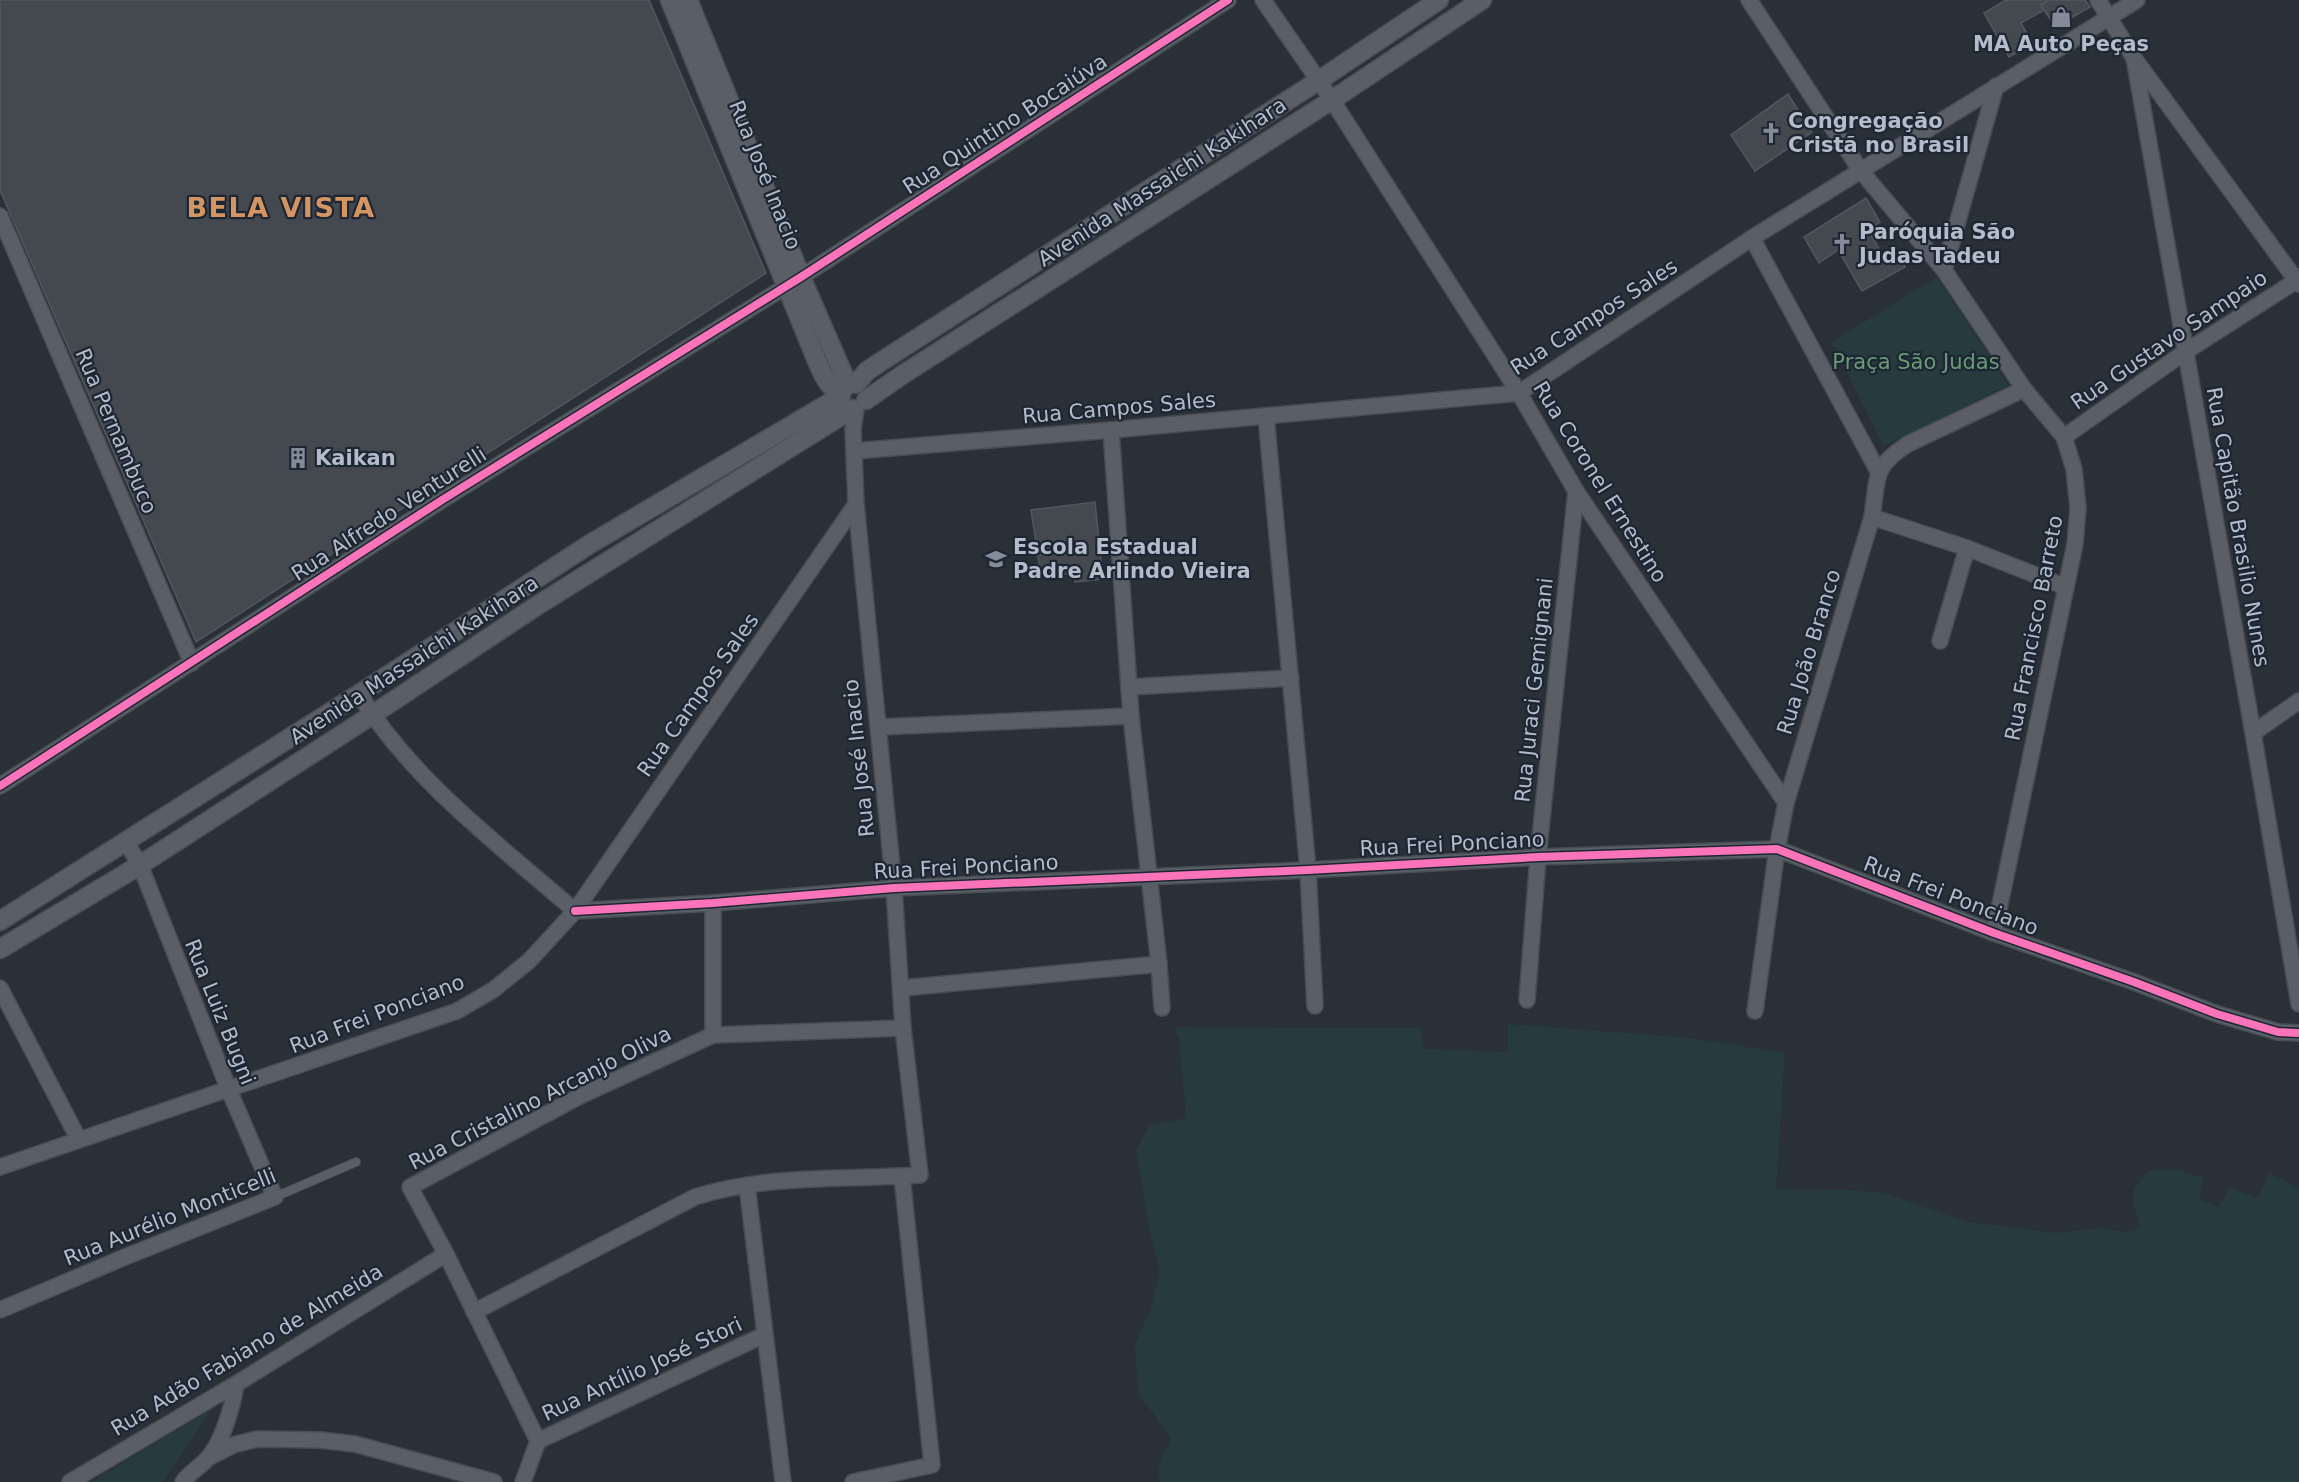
<svg xmlns="http://www.w3.org/2000/svg" width="2299" height="1482" viewBox="0 0 2299 1482" font-family="'DejaVu Sans',sans-serif">
<style>
.green{fill:#273a3e}
.building{fill:#444950;stroke:#52575f;stroke-width:1.5}
.lines{fill:none;stroke-linecap:round;stroke-linejoin:round}
.service-casing{stroke:#484c53;stroke-width:10}
.minor-casing{stroke:#484c53;stroke-width:18}
.tertiary-casing{stroke:#484c53;stroke-width:21}
.service{stroke:#5a5e66;stroke-width:8}
.minor{stroke:#5a5e66;stroke-width:15}
.tertiary{stroke:#5a5e66;stroke-width:18}
.cycleway-casing{stroke:#1d2633;stroke-width:11}
.cycleway{stroke:#fb73b8;stroke-width:8}
.labels{text-anchor:middle;stroke-width:4.5;stroke-linejoin:round;paint-order:stroke}
.poi-label{font-size:21px;font-weight:bold;fill:#b4bcc9;stroke:#1d2633;text-anchor:start}
.street-label{font-size:21px;fill:#b4bcc9;stroke:#1d2633}
.park-label{font-size:21px;fill:#6b9a76;stroke:#1d2633}
.district-label{font-size:27px;font-weight:bold;letter-spacing:1.5px;fill:#d59563;stroke:#1d2633}
</style>
<rect width="100%" height="100%" fill="#2a3038"/>
<!-- green -->
<g class="green">
<polygon points="1937,277 2008,385 1884,446 1832,342"/>
<path d="M1508,1024L1691,1038L1785,1053L1776,1189L1847,1190L1883,1193L1968,1222L2056,1233L2098,1228L2125,1232L2141,1227C2132,1199 2126,1194 2149,1171L2178,1170L2204,1178L2199,1199L2218,1207L2231,1188L2258,1198L2270,1173L2299,1189V1482H1160L1158,1465L1171,1439L1138,1392L1135,1344L1150,1310L1160,1271L1150,1232L1136,1151L1149,1126L1186,1118L1179,1038L1174,1027L1420,1028L1424,1049L1508,1052Z"/>
<polygon points="212,1409 162,1482 91,1482"/>
</g>
<!-- building -->
<g class="building">
<polygon points="0,0 649,0 766,273 196,642 0,190"/>
<polygon points="2006,0 2050,0 2041,5 2044,10 2021,23 2033,44 2009,57 1984,13"/>
<polygon points="2050,0 2085,0 2090,7 2055,27 2041,5"/>
<polygon points="1788,94 1812,132 1755,171 1731,135"/>
<polygon points="1866,198 1880,222 1868,230 1889,265 1901,259 1905,267 1862,291 1838,250 1819,263 1804,237"/>
<polygon points="1095,502 1103,579 1075,582 1074,573 1041,577 1031,510"/>
</g>
<g class="lines">
<defs>
<polyline id="service" points="275,1197 356,1162"/>
<g id="minor">
<polyline points="1263,0 1332,100 1519,393 1576,491 1786,803"/>
<polyline points="1749,0 1861,171 1944,270 2024,389 2064,437 2074,469 2078,508 2075,544 1994,933"/>
<polyline points="2098,0 2134,58 2299,284"/>
<polyline points="2134,58 2253,733 2299,1004"/>
<polyline points="0,216 192,663"/>
<polyline points="1752,238 1878,471"/>
<polyline points="1944,270 1996,86"/>
<polyline points="1266,416 1308,870 1315,1006"/>
<polyline points="1111,430 1131,716 1159,964 1162,1008"/>
<polyline points="2064,437 2185,352 2299,279"/>
<polyline points="854,451 1111,430 1519,393 1752,238 2137,0"/>
<polyline points="1872,517 1967,548 2066,587"/>
<polyline points="1940,641 1967,548"/>
<polyline points="1129,687 1291,678"/>
<path d="M359,694C413,781 498,844 575,911"/>
<polyline points="879,727 1131,716"/>
<polyline points="2253,733 2299,701"/>
<polyline points="0,786 442,500 801,277 1228,0"/>
<polyline points="713,903 713,1035"/>
<polyline points="575,911 713,903 894,888 1308,870 1538,857 1777,849 1994,933 2134,982 2217,1014 2278,1032 2299,1033"/>
<polyline points="0,988 79,1140"/>
<polyline points="902,988 1159,964"/>
<polyline points="1527,1000 1538,857 1576,491"/>
<path d="M1755,1011L1777,849L1786,803L1872,517C1878,478 1872,467 1908,444L2024,389"/>
<polyline points="0,1167 457,1011 493,990 529,961 575,911 856,504"/>
<polyline points="747,1185 783,1482"/>
<polyline points="0,1310 125,1257 275,1197 229,1090 140,865 126,842"/>
<path d="M474,1312L695,1197C767,1174 845,1180 920,1175L903,1028L894,888L856,504L853,429L856,409"/>
<polyline points="538,1441 764,1335"/>
<polyline points="208,1458 233,1445 257,1439 320,1440 355,1444 494,1482"/>
<polyline points="70,1482 236,1384 446,1254"/>
<path d="M183,1482C190,1472 199,1468 207,1459C222,1444 233,1405 236,1384"/>
<polyline points="523,1482 538,1441 446,1254 410,1187 580,1096 713,1035 903,1028"/>
<polyline points="853,1482 932,1465 902,1176"/>
</g>
<g id="tertiary">
<path d="M670,0L817,361C823,373 827,389 842,391"/>
<polyline points="688,0 801,277 848,385"/>
<polyline points="856,384 867,371 882,361 1318,81 1439,0"/>
<polyline points="866,400 902,375 1332,100 1482,0"/>
<polyline points="0,921 359,694 590,544 841,396"/>
<polyline points="0,949 140,865 372,715 538,605 852,409"/>
</g>
</defs>
<!-- service casing -->
<use href="#service" class="service-casing"/>
<!-- minor casing -->
<use href="#minor" class="minor-casing"/>
<!-- tertiary casing -->
<use href="#tertiary" class="tertiary-casing"/>
<!-- service -->
<use href="#service" class="service"/>
<!-- minor -->
<use href="#minor" class="minor"/>
<!-- tertiary -->
<use href="#tertiary" class="tertiary"/>
<defs>
<g id="cycleway">
<polyline points="0,786 442,500 801,277 1228,0"/>
<polyline points="575,911 713,903 894,888 1308,870 1538,857 1777,849 1994,933 2134,982 2217,1014 2278,1032 2299,1033"/>
</g>
</defs>
<!-- cycleway casing -->
<use href="#cycleway" class="cycleway-casing"/>
<!-- cycleway -->
<use href="#cycleway" class="cycleway"/>
</g>
<!-- icons -->
<defs>
<symbol id="shop-bare" viewBox="-9 -9 18 18"><path d="M-5-2.5h2.3a2.7 3.5 0 0 1 5.4 0H5L5.5 6h-11ZM-1.5-2.5h3a1.5 2.3 0 0 0-3 0Z" fill="#848b96" stroke="#1d2633" stroke-width="2.5" paint-order="stroke"/></symbol>
<symbol id="church-bare" viewBox="-9 -9 18 18"><path d="M-1.2-6h2.4v3.5h3.3v2.4h-3.3V6h-2.4V-.1h-3.3v-2.4h3.3Z" fill="#848b96" stroke="#1d2633" stroke-width="2.5" paint-order="stroke"/></symbol>
<symbol id="building-bare" viewBox="-9 -9 18 18"><path d="M-4-6H4V6H1V3H-1V6H-4ZM-2.5-4.3h1.7v1.8h-1.7ZM.8-4.3h1.7v1.8H.8ZM-2.5-1h1.7V.8h-1.7ZM.8-1h1.7V.8H.8Z" fill="#848b96" stroke="#1d2633" stroke-width="2.5" paint-order="stroke"/></symbol>
<symbol id="school-bare" viewBox="-9 -9 18 18"><path d="M0-5L7-2L0 1L-7-2ZM-4 1L0 2.5L4 1V4Q0 6-4 4Z" fill="#848b96" stroke="#1d2633" stroke-width="2.5" paint-order="stroke"/></symbol>
</defs>
<g fill-rule="evenodd">
<use href="#shop-bare" x="2046" y="2" width="30" height="30"/>
<use href="#church-bare" x="1756" y="118" width="30" height="30"/>
<use href="#church-bare" x="1827" y="229" width="30" height="30"/>
<use href="#building-bare" x="283" y="443" width="30" height="30"/>
<use href="#school-bare" x="981" y="544" width="30" height="30"/>
</g>
<g class="labels">
<!-- poi labels -->
<g class="poi-label">
<text x="2061" y="51" text-anchor="middle">MA Auto Peças</text>
<text x="1788" y="128">Congregação<tspan x="1788" dy="24">Cristã no Brasil</tspan></text>
<text x="1859" y="239">Paróquia São<tspan x="1859" dy="24">Judas Tadeu</tspan></text>
<text x="315" y="465">Kaikan</text>
<text x="1013" y="554">Escola Estadual<tspan x="1013" dy="24">Padre Arlindo Vieira</tspan></text>
</g>
<!-- street labels -->
<g class="street-label">
<text transform="translate(1005 124) rotate(-33)" y="7">Rua Quintino Bocaiúva</text>
<text transform="translate(765 175) rotate(68)" y="7">Rua José Inacio</text>
<text transform="translate(1162 182) rotate(-33)" y="7">Avenida Massaichi Kakihara</text>
<text transform="translate(1594 317) rotate(-33)" y="7">Rua Campos Sales</text>
<text transform="translate(2169 340) rotate(-34)" y="7">Rua Gustavo Sampaio</text>
<text transform="translate(1119 408) rotate(-5)" y="7">Rua Campos Sales</text>
<text transform="translate(116 431) rotate(67)" y="7">Rua Pernambuco</text>
<text transform="translate(1600 482) rotate(58)" y="7">Rua Coronel Ernestino</text>
<text transform="translate(389 514) rotate(-33)" y="7">Rua Alfredo Venturelli</text>
<text transform="translate(2238 527) rotate(80)" y="7">Rua Capitão Brasilio Nunes</text>
<text transform="translate(2034 628) rotate(-79)" y="7">Rua Francisco Barreto</text>
<text transform="translate(1809 652) rotate(-73)" y="7">Rua João Branco</text>
<text transform="translate(414 660) rotate(-33)" y="7">Avenida Massaichi Kakihara</text>
<text transform="translate(1534 690) rotate(-84)" y="7">Rua Juraci Gemignani</text>
<text transform="translate(698 695) rotate(-55)" y="7">Rua Campos Sales</text>
<text transform="translate(859 758) rotate(-96)" y="7">Rua José Inacio</text>
<text transform="translate(1452 844) rotate(-3)" y="7">Rua Frei Ponciano</text>
<text transform="translate(966 867) rotate(-3)" y="7">Rua Frei Ponciano</text>
<text transform="translate(1951 896) rotate(21)" y="7">Rua Frei Ponciano</text>
<text transform="translate(220 1012) rotate(68)" y="7">Rua Luiz Bugni</text>
<text transform="translate(377 1014) rotate(-21)" y="7">Rua Frei Ponciano</text>
<text transform="translate(540 1098) rotate(-27)" y="7">Rua Cristalino Arcanjo Oliva</text>
<text transform="translate(170 1217) rotate(-22)" y="7">Rua Aurélio Monticelli</text>
<text transform="translate(247 1350) rotate(-31)" y="7">Rua Adão Fabiano de Almeida</text>
<text transform="translate(642 1369) rotate(-25)" y="7">Rua Antílio José Stori</text>
</g>
<!-- park labels -->
<g class="park-label">
<text x="1916" y="369">Praça São Judas</text>
</g>
<!-- district labels -->
<g class="district-label">
<text x="281" y="217">BELA VISTA</text>
</g>
</g>
</svg>
